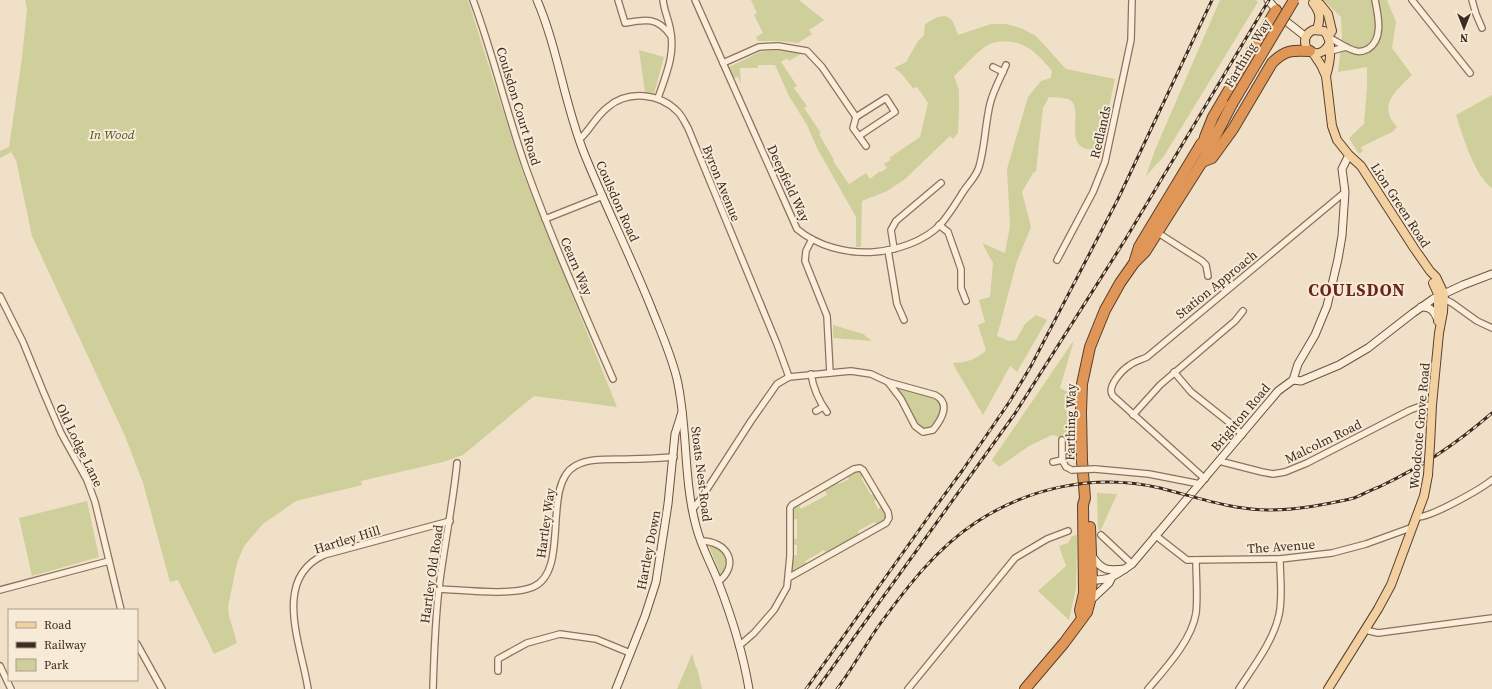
<svg xmlns="http://www.w3.org/2000/svg" width="1492" height="689" viewBox="0 0 1492 689" font-family="'Source Serif 4',serif">
<style>
.green{fill:#cecf9a}
.lines{fill:none;stroke-linecap:round;stroke-linejoin:round}
.street-casing{stroke:#8d715b;stroke-width:8}
.secondary-casing{stroke:#6e523e;stroke-width:9}
.primary-casing{stroke:#5a3f2f;stroke-width:10}
.highway-casing{stroke:#5a3f2f;stroke-width:12}
.street{stroke:#faeedb;stroke-width:5.5}
.secondary{stroke:#faeedb;stroke-width:7}
.primary{stroke:#f3d09f;stroke-width:8}
.highway{stroke:#e09656;stroke-width:10}
.rail-casing{stroke:#3c2b1f;stroke-width:3}
.rail{stroke:#f7ead7;stroke-width:1.5;stroke-dasharray:4.5;stroke-linecap:butt}
.street-bridge-casing{stroke:#8d715b;stroke-width:8;stroke-linecap:butt}
.primary-bridge-casing{stroke:#5a3f2f;stroke-width:10;stroke-linecap:butt}
.highway-bridge-casing{stroke:#5a3f2f;stroke-width:12;stroke-linecap:butt}
.street-bridge{stroke:#faeedb;stroke-width:5.5}
.primary-bridge{stroke:#f3d09f;stroke-width:8}
.highway-bridge{stroke:#e09656;stroke-width:10}
.labels{text-anchor:middle;stroke-width:4;stroke-linejoin:round;paint-order:stroke}
.street-label{font-size:13px;fill:#3c2b1f;stroke:#f7ead7}
.park-label{font-size:13px;font-style:italic;fill:#525925;stroke:#f7ead7}
.district-label{font-size:17px;font-weight:bold;letter-spacing:1px;fill:#6a261d;stroke:#f7ead7}
</style>
<rect width="100%" height="100%" fill="#f0e0c7"/>
<!-- green -->
<g class="green">
<polygon points="25,0 468,0 522,171 617,407 534,396 463,455 443,462 361,481 362,485 296,501 263,524 244,546 237,563 228,607 229,616 237,643 214,654 178,580 170,582 143,483 125,436 32,236 16,160 11,152 0,158 0,151 9,147 22,58 27,9"/>
<polygon points="751,0 799,0 824,20 809,30 812,34 798,43 780,41 758,41 756,37 763,33 754,15 757,13"/>
<polygon points="1220,0 1256,0 1258,2 1164,156 1146,176 1155,150"/>
<path d="M1323,0H1387L1396,22L1392,48L1412,75C1401,86 1385,98 1389,114C1390,119 1394,123 1397,127L1392,132L1361,147L1363,151L1359,154L1349,138L1364,124L1367,88V67L1338,72L1342,37L1341,17Z"/>
<path d="M945,16C954,18 955,28 958,35L991,24H1006L1021,28L1036,36L1066,69L1115,79L1102,139L1096,149C1060,153 1085,109 1070,100C1065,97 1055,98 1049,97L1043,108L1036,171L1033,173L1022,192L1031,227L1017,261L997,336L1009,341L1016,340L1025,324L1036,315L1047,320L1017,372L1010,366L983,415L957,371L953,363C965,363 978,359 986,350L978,325L985,322L979,300L990,297L993,263L982,243L1005,253L1010,226L1007,169L1028,97L1041,81L1051,78L1052,71C1047,65 1041,58 1035,53C1020,40 996,36 981,50C971,58 963,68 954,76L959,90V108L958,133L953,139L950,136L905,179L887,191L862,201L861,247H856V217L817,148L807,125L789,96L775,65H758V68H740L741,84L738,77L734,78L729,67L760,52C774,49 787,51 801,54L789,61L787,58L781,62L797,86L794,88L807,106L804,108L821,133L819,134L834,160L833,161L849,184L866,173L870,179L880,171L881,172L887,168L884,164L891,160L889,158L920,137L928,103L917,87L913,88L900,72L894,68L906,62L918,41L924,35L925,24L938,17Z"/>
<polygon points="639,50 664,57 654,94 645,93"/>
<path d="M1492,95V188C1475,177 1462,134 1456,115Z"/>
<polygon points="833,325 863,334 872,341 833,338"/>
<polygon points="1074,340 1060,388 1077,397 1076,402 1069,403 1068,431 1064,438 1052,435 1029,446 999,467 992,460"/>
<path d="M899,387L937,400C948,408 935,428 924,430L921,428L897,390Z"/>
<polygon points="858,468 866,475 861,478 871,495 876,492 879,498 874,501 878,509 884,505 889,518 880,526 874,522 858,531 859,538 828,555 824,550 805,561 808,567 788,578 790,556 797,555 797,545 790,545 789,539 797,539 797,519 789,519 789,512 797,502 801,509 827,495 823,487 836,479 839,484 849,479 846,474"/>
<polygon points="1097,493 1117,494 1100,532 1098,528"/>
<polygon points="87,501 99,557 32,576 19,518"/>
<polygon points="1077,535 1076,588 1069,620 1038,591 1066,566 1059,546 1068,543 1072,536"/>
<path d="M707,542C727,550 733,557 722,577Z"/>
<polygon points="692,654 696,668 697,668 702,689 677,689"/>
</g>
<g class="lines">
<defs>
<g id="street">
<path d="M473,0C494,56 507,115 527,171C553,242 583,310 613,379"/>
<path d="M618,0L625,23C646,19 658,17 671,36"/>
<path d="M695,0L797,229C817,246 847,254 874,252C897,250 923,242 940,225C949,215 956,203 963,192C968,184 976,177 979,167C985,147 985,125 990,104C993,91 1001,77 1006,65"/>
<polyline points="1412,0 1470,73"/>
<polyline points="1472,0 1476,14 1482,28"/>
<path d="M1328,37C1337,41 1346,49 1356,51C1359,52 1364,51 1368,49C1384,39 1378,15 1375,0"/>
<polyline points="1327,52 1346,47"/>
<polyline points="723,63 759,47 778,46 807,51 822,67 856,117 886,98 895,112 859,136"/>
<polyline points="993,67 1003,72"/>
<path d="M658,98C666,75 676,53 670,28C668,18 664,10 663,0"/>
<polyline points="856,117 853,128 866,146"/>
<path d="M579,140C590,130 596,116 608,107C628,90 660,93 678,112C682,116 685,123 688,128L777,344L789,377"/>
<polyline points="545,219 603,196"/>
<polyline points="939,225 948,232 961,269 961,288 966,301"/>
<polyline points="1155,231 1202,261 1206,265 1208,276"/>
<polyline points="812,239 806,251 805,261 827,316 830,373"/>
<polyline points="894,249 891,230 896,221 941,183"/>
<polyline points="888,250 897,304 904,320"/>
<polyline points="1057,260 1093,192 1105,162 1131,40 1132,0"/>
<polyline points="0,296 23,342 43,391 61,433 87,480 95,502 121,610"/>
<polyline points="1444,299 1452,303 1477,321 1492,328"/>
<polyline points="1174,372 1191,392 1235,427 1242,435"/>
<path d="M811,374C813,387 819,401 827,412"/>
<polyline points="816,411 823,407"/>
<polyline points="1133,415 1160,385 1235,321 1243,311"/>
<polyline points="1062,440 1062,460 1066,467 1072,470"/>
<polyline points="1219,461 1262,472 1273,474 1285,472 1307,463 1410,410 1421,406 1432,405"/>
<polyline points="1053,462 1062,460"/>
<polyline points="1095,469 1149,474 1200,484"/>
<path d="M1205,479L1113,396C1106,387 1122,370 1130,365C1135,361 1141,360 1147,357L1345,192"/>
<path d="M692,510L700,500L751,421L777,384L789,377L851,371L871,374L888,382L935,395C951,403 942,419 933,430L923,432L915,426L901,399L888,382"/>
<path d="M1417,517C1430,518 1481,489 1492,480"/>
<polyline points="1101,535 1132,564"/>
<polyline points="1155,535 1187,560 1280,559 1332,553 1366,544 1413,527"/>
<path d="M701,541C727,541 741,564 718,582"/>
<path d="M439,589C463,590 512,596 533,587C571,571 541,485 575,466C591,457 613,460 632,459C646,459 660,458 674,457"/>
<polyline points="0,590 109,561"/>
<polyline points="1365,630 1378,633 1492,618"/>
<polyline points="137,644 162,689"/>
<polyline points="739,646 754,633 774,610 787,587 790,556 790,508 792,505 854,469 860,468 863,470 888,512 889,518 886,523 788,578"/>
<polyline points="0,666 11,689"/>
<polyline points="498,671 498,659 527,643 560,634 596,639 630,653"/>
<path d="M308,689C302,647 271,579 324,555L450,521"/>
<path d="M433,689C434,655 435,622 439,588C444,546 453,505 457,463"/>
<polyline points="908,689 1015,558 1047,539 1068,531"/>
<path d="M1148,689C1165,669 1192,640 1196,613C1198,596 1196,577 1196,560"/>
<path d="M1239,689C1253,667 1273,642 1279,615C1283,597 1280,577 1280,559"/>
</g>
<g id="secondary">
<path d="M537,0C558,49 564,103 584,153C605,205 630,255 651,307C660,330 671,354 677,379C688,427 683,478 696,526C701,547 712,565 719,584C732,618 743,653 749,689"/>
<polyline points="1268,0 1287,22 1306,37"/>
<path d="M1421,307C1430,306 1434,311 1437,318"/>
<polyline points="1293,380 1301,381 1339,365 1368,348 1413,313 1433,299 1463,285 1492,274"/>
<path d="M1092,556C1102,571 1108,571 1125,569"/>
<path d="M1088,580C1111,581 1114,576 1132,564L1278,391L1293,380L1298,364L1315,335L1327,306L1338,259L1342,236L1345,192L1342,169L1349,155"/>
<polyline points="1090,601 1109,583 1112,577"/>
<polyline points="616,689 645,616 656,582 668,504 675,434 682,412"/>
</g>
<g id="primary">
<path d="M1313,3C1320,12 1321,18 1317,29"/>
<polyline points="1314,3 1320,4 1328,14 1332,31 1328,37"/>
<polyline points="1313,53 1321,65 1326,76 1332,126 1337,140 1349,155 1361,166 1414,248 1430,271 1436,277 1444,294 1443,312 1439,333 1432,405 1430,445"/>
<path d="M1326,76C1330,63 1334,41 1324,31L1313,30C1305,34 1303,41 1307,49C1315,56 1324,54 1329,44"/>
<polyline points="1433,283 1438,294 1438,321"/>
<polyline points="1328,689 1378,609 1391,585 1424,496 1428,475"/>
</g>
<g id="highway">
<polyline points="1205,137 1213,117 1276,10"/>
<path d="M1202,162L1212,158L1233,129L1272,63C1285,50 1292,50 1310,51"/>
<polyline points="1135,260 1139,247 1143,240 1201,144 1212,132"/>
<polyline points="1082,618 1080,610 1084,593 1083,505 1085,498 1082,461 1081,412 1082,384 1090,347 1105,310 1120,283 1134,263 1145,252 1167,217 1202,162 1232,104"/>
<polyline points="1025,689 1064,643 1087,612 1090,601 1092,580 1090,527"/>
</g>
</defs>
<!-- street casing -->
<use href="#street" class="street-casing"/>
<!-- secondary casing -->
<use href="#secondary" class="secondary-casing"/>
<!-- primary casing -->
<use href="#primary" class="primary-casing"/>
<!-- highway casing -->
<use href="#highway" class="highway-casing"/>
<!-- street -->
<use href="#street" class="street"/>
<!-- secondary -->
<use href="#secondary" class="secondary"/>
<!-- primary -->
<use href="#primary" class="primary"/>
<!-- highway -->
<use href="#highway" class="highway"/>
<defs>
<g id="rail">
<polyline points="806,689 934,509 962,471 1010,401 1031,366 1118,199 1212,0"/>
<polyline points="817,689 1014,415 1125,240 1269,0"/>
<path d="M837,689C853,668 865,645 880,624C907,587 936,549 975,523C1029,487 1096,473 1160,488C1196,497 1232,510 1270,510C1291,510 1311,507 1331,503C1339,501 1347,500 1354,498C1362,495 1370,490 1379,487C1423,466 1455,445 1492,413"/>
</g>
</defs>
<!-- rail casing -->
<use href="#rail" class="rail-casing"/>
<!-- rail -->
<use href="#rail" class="rail"/>
<defs>
<polyline id="street-bridge" points="1072,470 1095,469"/>
<polyline id="primary-bridge" points="1428,475 1430,445"/>
<polyline id="highway-bridge" points="1232,104 1294,0"/>
</defs>
<!-- street-bridge casing -->
<use href="#street-bridge" class="street-bridge-casing"/>
<!-- primary-bridge casing -->
<use href="#primary-bridge" class="primary-bridge-casing"/>
<!-- highway-bridge casing -->
<use href="#highway-bridge" class="highway-bridge-casing"/>
<!-- street-bridge -->
<use href="#street-bridge" class="street-bridge"/>
<!-- primary-bridge -->
<use href="#primary-bridge" class="primary-bridge"/>
<!-- highway-bridge -->
<use href="#highway-bridge" class="highway-bridge"/>
</g>
<g class="labels">
<!-- street labels -->
<g class="street-label">
<text transform="translate(1247 53) rotate(-59)" y="5">Farthing Way</text>
<text transform="translate(519 106) rotate(73)" y="5">Coulsdon Court Road</text>
<text transform="translate(1100 132) rotate(-77)" y="5">Redlands</text>
<text transform="translate(722 183) rotate(68)" y="5">Byron Avenue</text>
<text transform="translate(789 183) rotate(65)" y="5">Deepfield Way</text>
<text transform="translate(618 201) rotate(66)" y="5">Coulsdon Road</text>
<text transform="translate(1401 205) rotate(57)" y="5">Lion Green Road</text>
<text transform="translate(577 266) rotate(67)" y="5">Cearn Way</text>
<text transform="translate(1216 284) rotate(-39)" y="5">Station Approach</text>
<text transform="translate(1240 417) rotate(-50)" y="5">Brighton Road</text>
<text transform="translate(1070 422) rotate(-89)" y="5">Farthing Way</text>
<text transform="translate(1419 426) rotate(-85)" y="5">Woodcote Grove Road</text>
<text transform="translate(1323 441) rotate(-26)" y="5">Malcolm Road</text>
<text transform="translate(80 445) rotate(64)" y="5">Old Lodge Lane</text>
<text transform="translate(702 474) rotate(83)" y="5">Stoats Nest Road</text>
<text transform="translate(545 523) rotate(-82)" y="5">Hartley Way</text>
<text transform="translate(347 539) rotate(-17)" y="5">Hartley Hill</text>
<text transform="translate(1281 546) rotate(-4)" y="5">The Avenue</text>
<text transform="translate(648 550) rotate(-79)" y="5">Hartley Down</text>
<text transform="translate(431 574) rotate(-82)" y="5">Hartley Old Road</text>
</g>
<!-- park labels -->
<g class="park-label">
<text x="112" y="139">In Wood</text>
</g>
<!-- district labels -->
<g class="district-label">
<text x="1357" y="296">COULSDON</text>
</g>
</g>
<!-- legend -->
<rect x="8" y="609" width="130" height="72" fill="#f7ead7" stroke="#ac9e8d"/>
<rect x="16" y="622" width="20" height="6" fill="#f3d09f" stroke="#ac9e8d"/>
<text x="44" y="629" font-size="12" fill="#3c2b1f">Road</text>
<rect x="16" y="642" width="20" height="6" fill="#3c2b1f" stroke="#ac9e8d"/>
<text x="44" y="649" font-size="12" fill="#3c2b1f">Railway</text>
<rect x="16" y="659" width="20" height="12" fill="#cecf9a" stroke="#ac9e8d"/>
<text x="44" y="669" font-size="12" fill="#3c2b1f">Park</text>
<!-- north arrow -->
<g transform="translate(1464 28) rotate(180)" stroke="#f7ead7" stroke-width="3" paint-order="stroke">
<path d="M0-3L7 15L0 10L-7 15Z" fill="#3c2b1f"/>
<text y="-6" font-size="11" font-weight="bold" text-anchor="middle" fill="#3c2b1f">N</text>
</g>
</svg>
